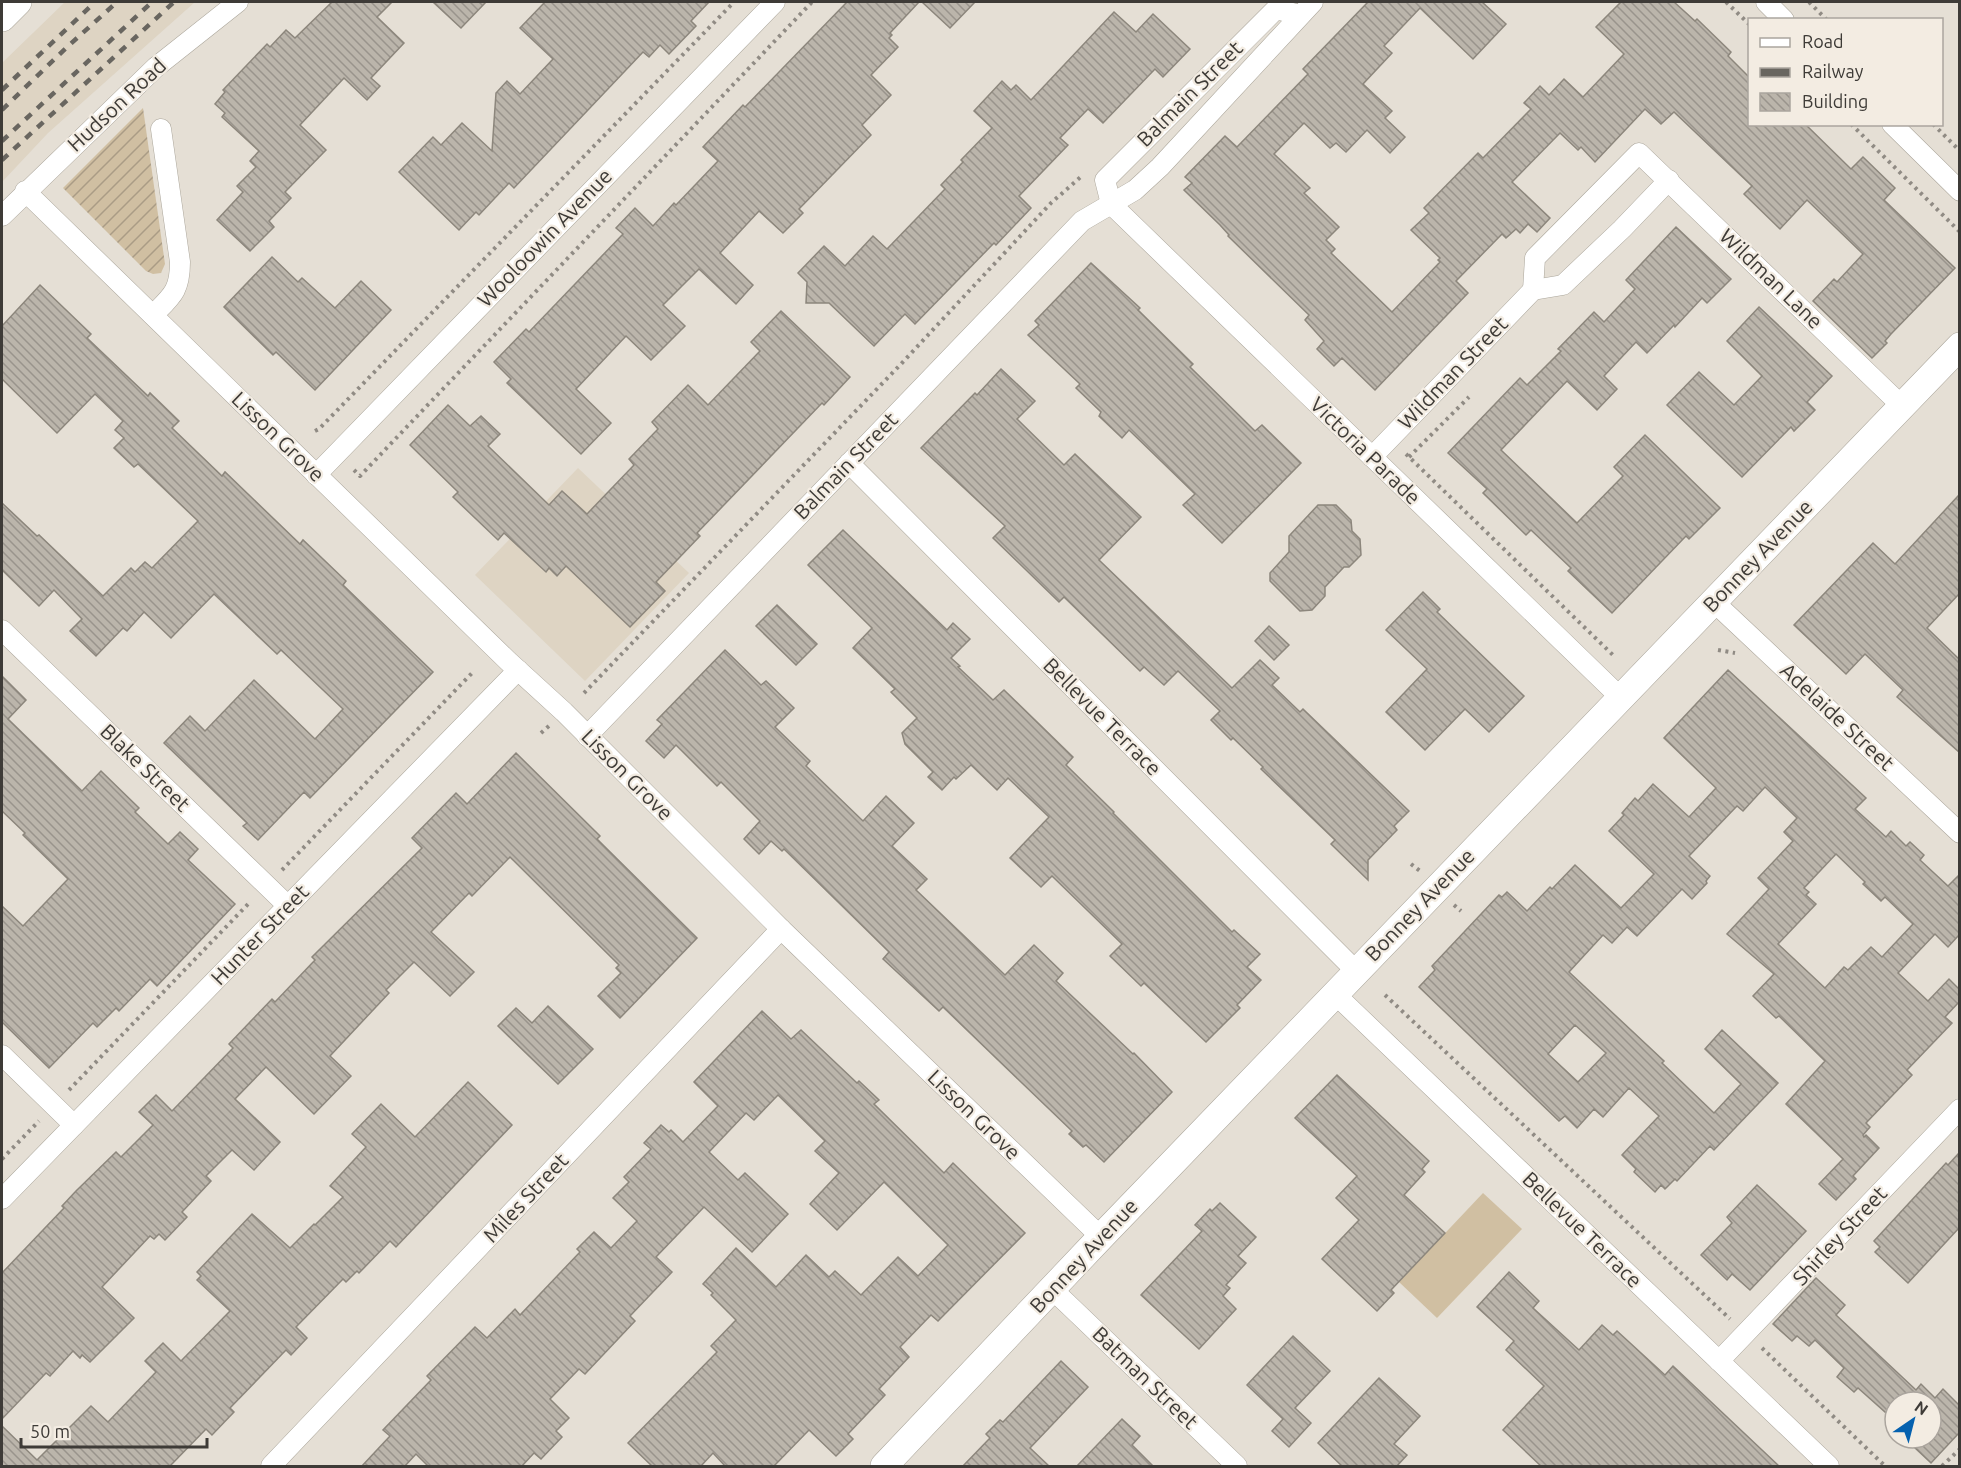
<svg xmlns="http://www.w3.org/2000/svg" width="1961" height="1468" viewBox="0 0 1961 1468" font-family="Ubuntu,sans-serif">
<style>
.built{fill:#ded4c3}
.grass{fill:#d0bfa2}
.garden{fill:url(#garden-furrows)}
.building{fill:url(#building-back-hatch);stroke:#8c867c;stroke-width:1.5;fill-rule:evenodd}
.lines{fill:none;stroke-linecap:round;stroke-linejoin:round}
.street-casing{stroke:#aba69b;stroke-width:21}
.secondary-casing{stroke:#aba69b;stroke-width:28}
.path{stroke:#908b84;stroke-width:4;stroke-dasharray:3 4.5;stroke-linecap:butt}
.street{stroke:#fff;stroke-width:20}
.secondary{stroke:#fff;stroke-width:27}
.rail{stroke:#696660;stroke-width:4.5;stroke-dasharray:8 8;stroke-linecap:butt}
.labels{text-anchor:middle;stroke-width:4.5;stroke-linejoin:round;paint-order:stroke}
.street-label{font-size:21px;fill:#3e3b37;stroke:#f3ece2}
</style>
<defs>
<pattern id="garden-furrows" width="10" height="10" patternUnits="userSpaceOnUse" patternTransform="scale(1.5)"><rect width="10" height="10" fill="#d0bfa2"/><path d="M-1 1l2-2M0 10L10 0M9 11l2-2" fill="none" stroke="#aa9c85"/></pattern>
<pattern id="building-back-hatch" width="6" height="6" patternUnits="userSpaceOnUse" patternTransform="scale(1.5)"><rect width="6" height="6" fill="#bbb5ab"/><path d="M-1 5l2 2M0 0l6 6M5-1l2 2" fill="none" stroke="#99948c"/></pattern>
</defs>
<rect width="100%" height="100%" fill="#e5dfd5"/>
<!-- built -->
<g class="built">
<polygon points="65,2 195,2 48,133 2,182 2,63"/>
<polygon points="578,468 689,573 585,681 475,575"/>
</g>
<!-- grass -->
<polygon class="grass" points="1483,1193 1522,1229 1437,1318 1399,1282"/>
<!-- garden -->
<polygon class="garden" points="143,108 165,264 161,273 153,274 146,271 63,188"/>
<!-- building -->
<g class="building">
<polygon points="332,2 392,2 377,17 404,43 371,78 380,86 367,100 344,78 300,125 326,150 285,192 291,198 269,221 274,227 250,251 217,220 243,192 237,186 256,167 250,161 259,151 222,117 225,113 215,104 225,92 223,90 267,44 270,47 286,30 295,38"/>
<polygon points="433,2 486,2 461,28"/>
<polygon points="545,2 709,2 691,21 696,26 669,54 660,45 649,57 643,52 514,188 509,183 479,215 476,212 459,230 399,172 433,137 441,145 462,123 492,151 496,93 507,81 520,94 553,59 520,28"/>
<polygon points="847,2 919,2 890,33 892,35 889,38 898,47 871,75 891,95 862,125 871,135 799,209 803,213 783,233 759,211 720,253 753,285 736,304 699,269 663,305 685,326 651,360 626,336 576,389 611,423 581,454 507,383 511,379 494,362 526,329 529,332 623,234 616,228 635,208 653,226 674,203 676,205 718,161 703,147 743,105 745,107"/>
<polygon points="922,2 975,2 950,28"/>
<polygon points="1368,2 1482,2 1506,24 1473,59 1420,8 1384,46 1392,53 1363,84 1392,111 1385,118 1405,137 1390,153 1367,130 1346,152 1336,143 1330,148 1304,123 1274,154 1310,188 1304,193 1339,227 1326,240 1335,249 1331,253 1392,312 1440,262 1438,260 1440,258 1411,230 1429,213 1424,208 1478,153 1483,158 1531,109 1524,103 1540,86 1549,95 1564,79 1583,97 1624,54 1596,27 1621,2 1674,2 1695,21 1697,19 1731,52 1728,56 1749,77 1749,124 1805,124 1851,169 1863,157 1895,188 1884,200 1955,268 1891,334 1885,341 1887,343 1872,358 1813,301 1834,279 1837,282 1863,254 1807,200 1780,229 1744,194 1752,186 1674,112 1661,124 1645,109 1595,162 1581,147 1578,150 1560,133 1512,182 1550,218 1537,232 1528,224 1520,233 1516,229 1506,238 1502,234 1456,281 1468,293 1375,390 1342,358 1334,366 1317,349 1324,341 1305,320 1309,315 1228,236 1229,235 1220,225 1184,190 1192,183 1185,177 1225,136 1237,147 1308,74 1303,69"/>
<polygon points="1114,12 1136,32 1153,14 1190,49 1163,77 1155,69 1103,123 1088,109 1060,138 1068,145 1019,196 1031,208 996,245 994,243 915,324 905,314 874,346 829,303 806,303 807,282 798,273 824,246 845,266 873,236 887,249 945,189 941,185 963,162 961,160 992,128 974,111 1002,81 1011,90 1016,85 1031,100"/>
<polygon points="1676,227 1731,279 1707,303 1702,298 1675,327 1674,325 1647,353 1636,342 1604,376 1617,389 1597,410 1567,381 1501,450 1577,523 1623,476 1614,467 1645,435 1720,508 1689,539 1686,536 1612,613 1568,571 1571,568 1531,530 1526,535 1483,493 1487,489 1448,453 1520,378 1527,385 1561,351 1558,349 1594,312 1604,322 1635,289 1626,280"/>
<polygon points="272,257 298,282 302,278 335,308 361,281 391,310 315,390 276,352 273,355 224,307"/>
<polygon points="1091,263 1140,308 1138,310 1193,364 1190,367 1255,431 1262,425 1301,463 1222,543 1183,505 1195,494 1129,430 1122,438 1099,416 1101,412 1076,388 1080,384 1028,335 1039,325 1035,321"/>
<polygon points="40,285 91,334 87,338 148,396 150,393 179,421 172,428 222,476 225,472 300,544 303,540 346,581 343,585 433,672 310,798 304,792 258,840 243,826 247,823 164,743 190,716 205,731 254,680 315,739 343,709 281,650 277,654 214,594 171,638 144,612 127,631 123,628 96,656 70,631 82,619 54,590 39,606 2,570 2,503 37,536 39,535 103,596 131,568 135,572 145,562 152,568 198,521 138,464 134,467 114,448 124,438 115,430 123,421 95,394 57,433 2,379 2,326"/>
<polygon points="1759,307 1832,376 1807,402 1815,410 1794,431 1791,427 1742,477 1667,405 1699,372 1734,405 1762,376 1727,341"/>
<polygon points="781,311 850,377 824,405 822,403 697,533 700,536 656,582 665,591 630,627 566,566 557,576 549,568 546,572 504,533 498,540 453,497 458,492 410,445 448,405 470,426 481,416 500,434 488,446 549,505 562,491 587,514 634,465 629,459 658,429 652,422 688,385 708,405 760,351 751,342"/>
<polygon points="1001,369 1035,401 1017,419 1064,465 1075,454 1141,517 1099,560 1232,688 1260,660 1279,678 1272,685 1300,712 1303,709 1409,811 1394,826 1397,830 1368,860 1368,880 1331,844 1335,840 1261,769 1263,767 1233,738 1231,740 1211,720 1220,711 1178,671 1164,685 1144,667 1140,671 1064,597 1059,602 993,538 1005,526 921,448 975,393 977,395"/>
<polygon points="1959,495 1959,594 1927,628 1959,659 1959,752 1897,697 1903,690 1865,654 1846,674 1794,625 1873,543 1895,564"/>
<polygon points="1318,505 1336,505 1351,520 1352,531 1360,539 1361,555 1349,567 1344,567 1325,587 1325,596 1312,610 1300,611 1270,581 1270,573 1289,552 1289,536"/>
<polygon points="843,530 947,630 953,623 970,639 951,658 960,666 958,667 993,700 1004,690 1073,757 1066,765 1114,812 1113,813 1232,932 1234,930 1260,954 1247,967 1261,980 1237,1005 1240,1008 1206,1042 1144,983 1141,986 1110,956 1122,944 1052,876 1041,887 1010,858 1049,817 1008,778 997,790 971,765 956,779 954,777 942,790 928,777 933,772 905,744 902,733 917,718 891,692 895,689 853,648 872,628 808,565"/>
<polygon points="1423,592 1440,609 1437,612 1524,696 1489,732 1465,709 1425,750 1386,712 1427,669 1386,630"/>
<polygon points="777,605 817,644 796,665 756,626"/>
<polygon points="1269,626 1289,645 1274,660 1255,641"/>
<polygon points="725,650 761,685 766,681 794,708 775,727 810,761 806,766 863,821 886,796 914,823 892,846 927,879 916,890 1005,975 1034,945 1063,973 1056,981 1133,1054 1134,1053 1172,1092 1104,1162 1086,1145 1083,1147 1069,1134 1072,1131 943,1007 939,1011 883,959 889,952 784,849 782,851 771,841 759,854 744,839 760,821 721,782 717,786 676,745 664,758 646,741 662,724 657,720"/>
<path d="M1728,670L1866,798L1855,809L1886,837L1891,831L1906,846L1910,842L1924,855L1920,860L1948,886L1959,875V935L1948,947L1935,934L1898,973L1928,1001L1949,979L1959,989V1002L1945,1017L1952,1023L1907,1070L1912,1075L1866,1123L1870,1127L1863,1135L1864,1137L1866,1135L1879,1148L1853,1176L1856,1179L1836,1200L1819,1184L1843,1159L1786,1104L1825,1061L1779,1016L1776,1018L1753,996L1774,974L1727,934L1769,889L1758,878L1793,841L1784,832L1797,818L1765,787L1743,811L1737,806L1689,856L1710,876L1706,881L1707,883L1692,899L1682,889L1637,936L1627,927L1612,943L1603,935L1569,972L1664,1061L1662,1063L1714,1113L1741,1084L1705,1049L1722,1030L1778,1083L1714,1150L1710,1146L1677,1181L1675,1179L1665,1189L1661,1185L1655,1192L1634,1172L1636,1169L1622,1155L1659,1116L1629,1088L1603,1117L1594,1109L1577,1128L1565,1116L1559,1121L1419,987L1435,970L1432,966L1499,895L1502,897L1507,892L1527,911L1550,887L1552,889L1575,865L1621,908L1654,874L1609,831L1624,815L1622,813L1635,798L1638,801L1653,784L1689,817L1716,788L1664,738ZM1836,854L1865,882L1863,884L1881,901L1885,897L1913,924L1882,957L1871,947L1848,970L1844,967L1825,988L1778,944L1816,904L1806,895L1809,892L1804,888ZM1575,1025L1606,1053L1578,1082L1548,1054Z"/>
<polygon points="2,676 26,700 8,719 82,791 101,771 139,808 135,812 168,844 180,832 198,849 188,860 235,904 157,986 150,979 119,1011 116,1008 97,1027 93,1023 49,1068 2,1022 2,906 23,926 68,879 23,835 25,833 2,811"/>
<polygon points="516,753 600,836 597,839 697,938 620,1018 598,996 621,973 616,968 619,965 510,857 472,896 469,893 431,932 474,972 450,996 414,962 386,990 389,993 330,1056 351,1076 314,1114 266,1067 235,1099 280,1142 254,1170 232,1150 206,1176 211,1181 182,1212 187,1217 165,1240 159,1234 154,1239 150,1236 102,1287 134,1318 90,1362 82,1355 80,1358 73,1351 50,1376 46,1373 2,1419 2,1273 64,1208 62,1206 76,1191 116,1152 121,1157 153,1125 139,1112 156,1095 172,1111 233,1048 229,1044 272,999 275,1002 315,960 312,957 422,848 412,838 456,793 467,804"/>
<polygon points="548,1006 593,1049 558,1084 498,1026 516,1008 532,1023"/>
<polygon points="762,1011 791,1039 801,1030 857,1083 859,1081 879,1100 874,1104 944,1173 953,1163 1025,1233 938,1321 931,1315 900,1347 909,1357 879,1389 885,1395 848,1434 853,1439 836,1456 809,1430 773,1467 726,1467 713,1453 700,1467 653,1467 628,1443 717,1352 711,1346 736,1320 711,1295 713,1293 703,1284 736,1248 776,1287 806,1255 829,1277 835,1271 861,1295 898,1257 918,1276 948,1245 884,1182 837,1230 810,1204 839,1173 815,1151 825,1141 778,1095 754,1120 746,1113 709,1152 738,1180 745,1173 788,1214 752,1252 704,1207 656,1257 672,1272 630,1316 635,1321 585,1374 579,1369 550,1399 569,1418 556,1431 562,1437 541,1459 534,1453 521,1467 429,1467 416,1454 404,1467 361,1467 390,1436 383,1430 431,1380 427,1376 475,1327 487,1338 515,1309 520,1315 580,1252 577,1249 594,1232 611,1248 637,1221 613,1198 629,1182 624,1177 651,1149 644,1143 661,1125 669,1132 671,1130 683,1142 718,1106 694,1082"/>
<polygon points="1337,1075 1429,1161 1422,1169 1425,1172 1404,1195 1445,1233 1391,1290 1394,1293 1377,1311 1322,1259 1359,1220 1336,1198 1357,1176 1295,1118"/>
<polygon points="468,1082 512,1125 396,1247 390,1241 359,1273 357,1271 346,1282 343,1279 296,1327 307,1338 291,1355 286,1350 230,1408 234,1412 212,1435 206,1429 169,1467 2,1467 2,1426 37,1460 91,1406 108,1422 156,1372 145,1361 163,1343 181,1361 230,1311 197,1280 201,1276 197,1272 252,1214 290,1248 314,1224 315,1225 343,1197 330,1186 366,1147 352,1134 381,1104 415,1137"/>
<polygon points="1959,1153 1959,1228 1908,1283 1875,1252 1880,1247 1874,1241 1946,1163 1948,1165"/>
<polygon points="1757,1185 1806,1231 1750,1290 1732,1274 1727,1280 1701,1255 1732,1223 1727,1217"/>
<polygon points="1220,1203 1256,1237 1238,1256 1246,1263 1226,1285 1230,1288 1223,1296 1236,1309 1199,1349 1141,1295 1202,1231 1195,1225 1210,1209 1212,1211"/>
<polygon points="1509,1272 1539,1301 1533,1308 1579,1350 1602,1325 1613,1335 1617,1331 1665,1375 1673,1366 1780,1467 1542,1467 1503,1430 1544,1386 1506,1350 1514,1341 1477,1307"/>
<polygon points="1816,1278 1845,1305 1836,1315 1916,1390 1921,1384 1935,1398 1943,1389 1959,1405 1959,1433 1931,1463 1914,1447 1916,1445 1908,1438 1931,1438 1931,1402 1895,1402 1895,1426 1892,1423 1895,1421 1858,1388 1854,1392 1837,1377 1844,1368 1815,1340 1809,1346 1797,1336 1792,1341 1773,1324"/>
<polygon points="1293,1336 1330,1371 1295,1408 1311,1423 1289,1447 1272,1431 1283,1419 1247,1385"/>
<polygon points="1061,1361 1088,1387 1030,1448 1050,1467 962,1467 990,1438 986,1434 1000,1420 1003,1422"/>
<polygon points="1379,1378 1420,1416 1394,1444 1407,1455 1396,1467 1343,1467 1318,1443"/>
<polygon points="1122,1419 1140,1436 1132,1445 1154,1467 1076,1467"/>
</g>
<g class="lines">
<defs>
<g id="street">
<polyline points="1766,2 1784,20"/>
<polyline points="1300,15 1276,9 1105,180 1111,204 1620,697"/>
<polyline points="1892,124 1960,191"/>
<polyline points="25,191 508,661 564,712 781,929 1101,1237"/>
<polyline points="2,216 156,67 238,2"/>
<polyline points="1533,290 1535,258 1639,153 1902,406"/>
<path d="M153,315C172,296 180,291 180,262L161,129"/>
<polyline points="1372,457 1533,290 1563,285 1622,229 1669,180"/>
<polyline points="849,463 1356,971"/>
<polyline points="316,475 775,2"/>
<polyline points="1714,602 1960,833"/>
<polyline points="2,630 288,906"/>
<polyline points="587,736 1082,221 1135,190 1160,167 1313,2"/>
<polyline points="1335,994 1829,1466"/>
<polyline points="2,1055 74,1125"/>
<polyline points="2,1199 518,670"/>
<polyline points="1052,1289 1237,1466"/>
<polyline points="1719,1361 1960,1109"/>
<polyline points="271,1466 781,929"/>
</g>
<g id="secondary">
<polyline points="2,18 18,2"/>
<polyline points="884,1466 1101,1237 1960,346"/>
</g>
</defs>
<!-- street casing -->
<use href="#street" class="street-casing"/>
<!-- secondary casing -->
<use href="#secondary" class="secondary-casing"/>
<!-- path -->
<g class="path">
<polyline points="1726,2 1750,25"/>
<polyline points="1809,2 1827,20"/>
<polyline points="1851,124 1960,232"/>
<polyline points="1933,124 1960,151"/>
<polyline points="315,431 319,429 734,2"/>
<polyline points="1406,454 1615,657"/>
<polyline points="1409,457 1469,397"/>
<polyline points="354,470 360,476 812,2"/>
<polyline points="1718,650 1735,653"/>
<polyline points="584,693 901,364 1051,203 1083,175"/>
<polyline points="541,733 549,726"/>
<polyline points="1411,864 1420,871"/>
<polyline points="282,870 473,672"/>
<polyline points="1454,905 1461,911"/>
<polyline points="1385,995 1730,1319"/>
<polyline points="69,1090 251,901"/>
<polyline points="2,1159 39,1121"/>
<polyline points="1762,1348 1885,1466"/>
<polyline points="1942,1466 1960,1449"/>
</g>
<!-- street -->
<use href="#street" class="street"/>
<!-- secondary -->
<use href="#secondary" class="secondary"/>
<!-- rail -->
<g class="rail">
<polyline points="2,90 95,2"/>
<polyline points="2,110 66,48 117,2"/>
<polyline points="2,141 152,2"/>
<polyline points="2,160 174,2"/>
</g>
</g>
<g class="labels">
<!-- street labels -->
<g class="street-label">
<text transform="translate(1190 94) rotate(-45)" y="7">Balmain Street</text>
<text transform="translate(117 105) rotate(-43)" y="7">Hudson Road</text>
<text transform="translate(545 238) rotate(-46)" y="7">Wooloowin Avenue</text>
<text transform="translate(1771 279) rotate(44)" y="7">Wildman Lane</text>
<text transform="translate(1453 373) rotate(-46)" y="7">Wildman Street</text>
<text transform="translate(278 437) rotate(44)" y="7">Lisson Grove</text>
<text transform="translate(1365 451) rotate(44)" y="7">Victoria Parade</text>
<text transform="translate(846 466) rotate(-46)" y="7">Balmain Street</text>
<text transform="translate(1758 556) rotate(-46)" y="7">Bonney Avenue</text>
<text transform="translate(1102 717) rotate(45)" y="7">Bellevue Terrace</text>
<text transform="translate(1837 717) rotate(43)" y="7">Adelaide Street</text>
<text transform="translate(145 768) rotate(44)" y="7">Blake Street</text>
<text transform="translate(627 775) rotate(45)" y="7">Lisson Grove</text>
<text transform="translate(1420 905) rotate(-46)" y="7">Bonney Avenue</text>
<text transform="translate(260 935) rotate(-46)" y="7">Hunter Street</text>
<text transform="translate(974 1115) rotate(44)" y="7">Lisson Grove</text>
<text transform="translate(526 1198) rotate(-47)" y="7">Miles Street</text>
<text transform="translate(1582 1230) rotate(44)" y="7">Bellevue Terrace</text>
<text transform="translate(1840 1236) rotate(-47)" y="7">Shirley Street</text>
<text transform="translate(1084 1256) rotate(-47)" y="7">Bonney Avenue</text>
<text transform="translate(1145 1378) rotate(44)" y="7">Batman Street</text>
</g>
</g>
<!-- border -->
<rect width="1961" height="1468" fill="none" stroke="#3e3b37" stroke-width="6"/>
<!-- legend -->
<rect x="1748" y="18" width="195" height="108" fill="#f3ece2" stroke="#aba59e" stroke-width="1.5"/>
<rect x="1760" y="38" width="30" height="9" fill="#ffffff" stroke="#aba59e" stroke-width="1.5"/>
<text x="1802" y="48" font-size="18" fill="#3e3b37">Road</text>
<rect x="1760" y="68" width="30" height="9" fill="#696660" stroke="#aba59e" stroke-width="1.5"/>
<text x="1802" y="78" font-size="18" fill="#3e3b37">Railway</text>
<rect x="1760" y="93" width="30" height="18" fill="url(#building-back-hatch)" stroke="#aba59e" stroke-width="1.5"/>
<text x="1802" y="108" font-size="18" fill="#3e3b37">Building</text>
<!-- north arrow -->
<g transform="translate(1913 1420) rotate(35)"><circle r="28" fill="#f3ece2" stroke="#aba59e" stroke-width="1.5"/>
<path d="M0-4.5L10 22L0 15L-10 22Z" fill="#0561af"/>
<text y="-9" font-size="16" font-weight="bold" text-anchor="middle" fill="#3e3b37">N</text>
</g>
<!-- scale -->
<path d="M21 1438v9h186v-9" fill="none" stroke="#3e3b37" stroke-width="3"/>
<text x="30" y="1438" font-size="18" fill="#3e3b37" stroke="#f3ece2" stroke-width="4.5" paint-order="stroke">50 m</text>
</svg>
